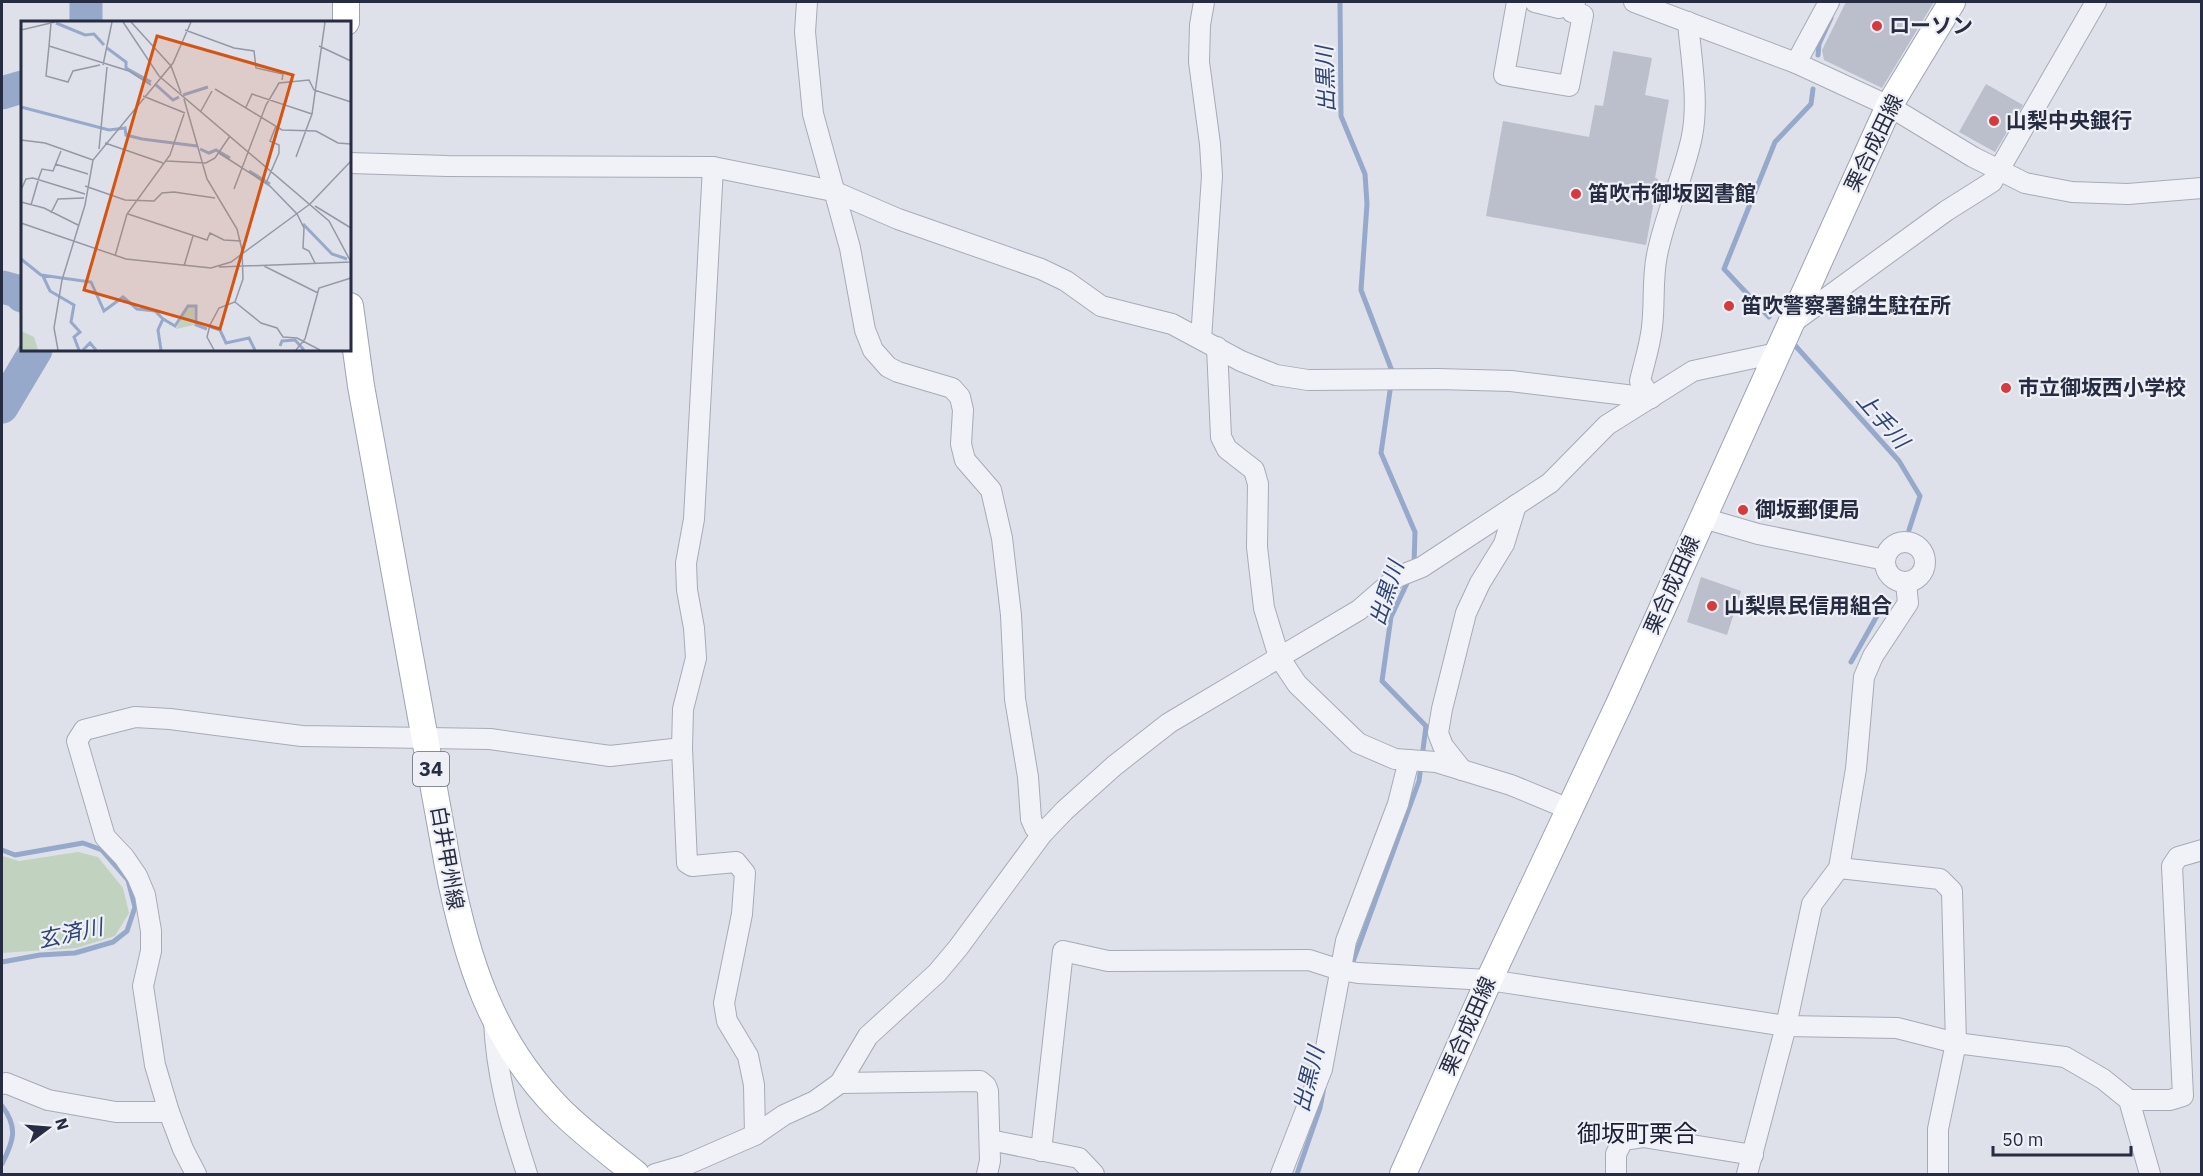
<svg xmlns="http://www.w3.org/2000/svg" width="2203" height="1176" viewBox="0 0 2203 1176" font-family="'IBM Plex Sans','Noto Sans JP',sans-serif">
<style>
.green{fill:#c1d3bf}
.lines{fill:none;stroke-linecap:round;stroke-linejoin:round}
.stream{stroke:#97a9cb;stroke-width:5}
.river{stroke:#97a9cb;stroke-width:33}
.building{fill:#bbbfcc}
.minor-casing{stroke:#a7abb7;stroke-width:22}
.major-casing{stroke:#9da3b5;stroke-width:28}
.minor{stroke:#f1f2f7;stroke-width:20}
.major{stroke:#fff;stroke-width:26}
.poi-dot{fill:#d73a3c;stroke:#eef0f6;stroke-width:2}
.labels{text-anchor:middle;stroke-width:4.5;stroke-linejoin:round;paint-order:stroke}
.shield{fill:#eef0f6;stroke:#626777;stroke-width:1.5}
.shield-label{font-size:20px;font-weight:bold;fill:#262c41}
.poi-label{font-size:21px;font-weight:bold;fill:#262c41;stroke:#eef0f6;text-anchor:start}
.street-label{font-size:21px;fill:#262c41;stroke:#eef0f6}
.water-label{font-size:22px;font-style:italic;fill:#2e4477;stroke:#eef0f6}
.quarter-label{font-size:24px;fill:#191e31;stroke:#eef0f6}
.inset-river{fill:none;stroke:#97a9cb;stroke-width:3}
.inset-road{fill:none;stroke:#9499a6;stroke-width:1.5}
.view{fill:#d55411;fill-opacity:0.15;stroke:#d55411;stroke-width:3}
.inset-edge{fill:none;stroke:#262c41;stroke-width:3}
</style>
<rect width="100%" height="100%" fill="#dee1e9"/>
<!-- green -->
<polygon class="green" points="78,852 98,857 123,888 129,913 115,936 77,948 2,953 2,856 19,861"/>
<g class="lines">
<!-- stream -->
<g class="stream">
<polyline points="1340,2 1341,116 1365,174 1367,204 1361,290 1392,371 1392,374"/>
<polyline points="1818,55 1819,44 1831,18"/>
<polyline points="1769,317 1724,269 1775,142 1811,104 1813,89"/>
<polyline points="1792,342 1899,461 1920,496 1909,530"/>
<polyline points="1391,384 1381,453 1415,532 1414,565"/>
<polyline points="1851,662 1882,607"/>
<polyline points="2,850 15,855 83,843 102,850 128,880 135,907 127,931 113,942 75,953 40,955 2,962"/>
<polyline points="1351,967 1419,781 1426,726 1382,681 1391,617 1409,579"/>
<path d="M2,1106C19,1128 13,1142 2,1164"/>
<polyline points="1297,1174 1320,1108 1324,1087"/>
</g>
<!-- river -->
<g class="river">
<polyline points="86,2 86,22"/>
<polyline points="2,93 22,87"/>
<polyline points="2,287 17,291 22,296"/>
<polyline points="2,407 36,350"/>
</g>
</g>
<!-- building -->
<g class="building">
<polygon points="1846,2 1934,2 1882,88 1824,60 1822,50"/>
<polygon points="1613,51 1652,58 1645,95 1669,100 1655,178 1658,179 1646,245 1486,216 1503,121 1589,137 1595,105 1603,106"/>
<polygon points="1986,84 2023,105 1995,152 1959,132"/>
<polygon points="1701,577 1741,591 1727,635 1687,622"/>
</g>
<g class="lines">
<defs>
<g id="minor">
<polyline points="807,2 805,32 813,114 850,248 865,330 873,350 888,367 898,372 952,388 960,397 963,410 961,444 965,460 991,490 1002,538 1011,615 1015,699 1028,777 1031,819 1035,828 1042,834"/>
<polyline points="1517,2 1504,75 1569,86 1583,15 1572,12 1575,2"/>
<polyline points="1535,2 1559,8 1562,2"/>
<polyline points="1634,2 1796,63 1889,106 1973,157 2025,183 2072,192 2128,194 2202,188"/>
<polyline points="1796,63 1829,2"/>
<polyline points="350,163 447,166 713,167 833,191 898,219 1041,269 1066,281 1101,306 1172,324 1241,361 1276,375 1308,380 1438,379 1511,381 1651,398"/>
<polyline points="713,167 694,519 686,563 687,590 694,628 696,658 683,709 682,748 687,863 692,866 736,862 745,873 742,914 724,1003 727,1021 748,1056 754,1085 755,1135"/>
<polyline points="1792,323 1946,211 1992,182 2096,2"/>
<polyline points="1201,339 1212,176 1210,144 1199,62 1200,25 1204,2"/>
<polyline points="1217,347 1221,437 1227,449 1254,470 1258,484 1257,547 1264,608 1279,657 1297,684 1358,743 1395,759 1436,762 1511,785 1569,809"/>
<path d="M1651,398L1640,381C1644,363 1650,346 1652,327C1655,303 1652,279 1657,255C1665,214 1684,176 1692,136C1699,100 1691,59 1688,22"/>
<polyline points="1703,518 1758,534 1885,560"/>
<circle cx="1905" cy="562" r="20"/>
<polyline points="1462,770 1443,746 1438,733 1442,709 1466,613 1480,583 1504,544 1516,505"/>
<polyline points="1839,868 1940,879 1952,891 1956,1043 1938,1129 1938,1174"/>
<path d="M494,1020C496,1075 510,1122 527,1174"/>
<polyline points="840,1083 980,1081 986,1086 988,1091 990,1161 987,1174"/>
<polyline points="2,1084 6,1083 48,1100 116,1112 169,1112"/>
<polyline points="2129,1100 2170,1100 2183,1096 2172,866 2178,857 2202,850"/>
<polyline points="990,1140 1079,1158 1094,1174"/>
<polyline points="1041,1151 1063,951 1108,961 1309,960 1340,970 1358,973 1489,980 1786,1026 1897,1028 1956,1043 2065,1057 2103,1079 2129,1100 2150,1174"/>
<polyline points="196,1174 183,1149 169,1112 155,1065 143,986 151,951 151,931 145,895 137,876 124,857 105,837 77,741 84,730 135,717 170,719 302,736 490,739 610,756 682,748"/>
<polyline points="655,1174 686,1165 755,1135 784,1115 815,1101 840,1083 868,1036 937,973 958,948 1042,834 1065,810 1114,766 1169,723 1359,610 1397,577 1422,567 1550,483 1607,425 1693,371 1777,353"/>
<polyline points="1281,1174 1322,1069 1346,941 1398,804 1409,760"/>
<polyline points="1616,1174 1616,1154 1623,1140 1643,1137 1753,1155"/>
<polyline points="1747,1174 1786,1026 1812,904 1839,868 1856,769 1864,677 1873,656 1908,603 1906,583"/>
</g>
<g id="major">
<polyline points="346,22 346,2"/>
<path d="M350,306L361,386L448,866C466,958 491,1040 559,1109C582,1132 610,1153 636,1174"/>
<polyline points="1403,1174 1489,980 1620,702 1889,106 1952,2"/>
</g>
</defs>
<!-- minor casing -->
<use href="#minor" class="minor-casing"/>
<!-- major casing -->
<use href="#major" class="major-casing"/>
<!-- minor -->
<use href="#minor" class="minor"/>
<!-- major -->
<use href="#major" class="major"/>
</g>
<!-- markers -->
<g class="poi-dot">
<circle cx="1877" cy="26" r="6"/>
<circle cx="1994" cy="121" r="6"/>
<circle cx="1576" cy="194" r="6"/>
<circle cx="1729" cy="306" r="6"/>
<circle cx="2006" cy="388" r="6"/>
<circle cx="1743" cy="510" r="6"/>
<circle cx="1712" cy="606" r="6"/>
</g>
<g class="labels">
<!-- shield labels -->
<rect class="shield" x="413" y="752" width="36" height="34" rx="4.5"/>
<g class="shield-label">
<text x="431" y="776">34</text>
</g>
<!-- poi labels -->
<g class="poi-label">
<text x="1889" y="33">ローソン</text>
<text x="2006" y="128">山梨中央銀行</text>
<text x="1588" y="201">笛吹市御坂図書館</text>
<text x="1741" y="313">笛吹警察署錦生駐在所</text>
<text x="2018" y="395">市立御坂西小学校</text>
<text x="1755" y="517">御坂郵便局</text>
<text x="1724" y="613">山梨県民信用組合</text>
</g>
<!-- street labels -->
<g class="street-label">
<text transform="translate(1874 143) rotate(-64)" y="7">栗合成田線</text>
<text transform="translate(1672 585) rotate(-66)" y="7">栗合成田線</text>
<text transform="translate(447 858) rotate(80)" y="7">白井甲州線</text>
<text transform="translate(1468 1026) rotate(-66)" y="7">栗合成田線</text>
</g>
<!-- water labels -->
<g class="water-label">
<text transform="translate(1325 79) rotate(-92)" y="8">出黒川</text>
<text transform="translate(1883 420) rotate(49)" y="8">上手川</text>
<text transform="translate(1386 593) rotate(-72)" y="8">出黒川</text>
<text transform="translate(70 933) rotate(-12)" y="8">玄済川</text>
<text transform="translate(1308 1079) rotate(-76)" y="8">出黒川</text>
</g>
<!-- quarter labels -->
<g class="quarter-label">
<text x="1637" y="1142">御坂町栗合</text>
</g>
</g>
<!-- overview -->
<g transform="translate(21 21)">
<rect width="330" height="330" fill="#dee1e9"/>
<path d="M173,285V304L155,308L166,286ZM0,310L13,316L17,329H0Z" fill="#c1d3bf"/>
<path class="inset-river" d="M35,2L64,14L73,13L83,24M86,27L105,41V47L130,61M134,63L152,79L158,76M162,74L187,66M0,86L88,109L104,107L105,114L121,118L176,125M179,128L188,132L195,129L209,137M228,150L249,163M282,203L311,233L326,238M0,238L20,254L70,261L83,290L102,276L116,288L134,290L142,298M21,253L29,270L53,284L50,301L59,311L53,316L58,329M190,306L199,309L205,322L228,317L234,329M259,325L261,320L274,319L283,329M62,329L69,322L75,329M140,329L137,309L142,298L154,305L167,285H175V304L186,308"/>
<path class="inset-road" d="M102,1L138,55L308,200L330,241M110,1L150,45L160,72M30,2L28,25L108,50L130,64M0,9L34,1M164,9L213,27L233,30L235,47L262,53L261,59M28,25L25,55L47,61L52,50L79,44M298,25L330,40M82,44L91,1M194,68L261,109L295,110L317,122L330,123M122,75L164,92M163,78L186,158L216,208L221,229L222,258L214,281L198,287L189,304L186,316L193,329M225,86L231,73L291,93M180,90L191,70M0,119L24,122L72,139M84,122L142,142M78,128L86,46M198,132L249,165L276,193L283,207L282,227L288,230L294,242M275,136L291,93L304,1M145,140L185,142L194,137L209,115M34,143L67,153M17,159L21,148L32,150L40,130M245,162L258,132V124L249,120L255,105M64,165L104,179L133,180L141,172L153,171L194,177M213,168L245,84L258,62L288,59L293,69L330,81M0,169L5,158L12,157L64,173M0,181L23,187L57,204M289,183L330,140M10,184L17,160M294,185L330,207M30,192L37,178L63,177M107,193L186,219L189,212L203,219L220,220M0,202L105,238L190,247L210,241L289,183M94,235L106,193L149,134L163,93M163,245L172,215M243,245L297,272M198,246L330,241M214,281L240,302L256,307L262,316L276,317L299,329M37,329L33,307L41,259L64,184L72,139L152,42L170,1M275,329L284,318L298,267L330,257"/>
<path class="view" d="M136,15L272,54L199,308L63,269Z"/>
<rect width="330" height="330" class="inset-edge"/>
</g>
<!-- border -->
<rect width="2203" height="1176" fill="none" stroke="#262c41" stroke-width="6"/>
<!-- north arrow -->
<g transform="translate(48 1128) rotate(74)" stroke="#eef0f6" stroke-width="4.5" paint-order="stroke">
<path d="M0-4.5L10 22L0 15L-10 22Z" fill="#262c41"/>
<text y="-9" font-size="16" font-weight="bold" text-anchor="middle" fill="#262c41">N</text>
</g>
<!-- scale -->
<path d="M1993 1146v9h138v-9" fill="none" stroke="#262c41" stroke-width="3"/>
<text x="2002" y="1146" font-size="18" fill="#262c41" stroke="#eef0f6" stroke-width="4.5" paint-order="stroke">50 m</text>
</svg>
